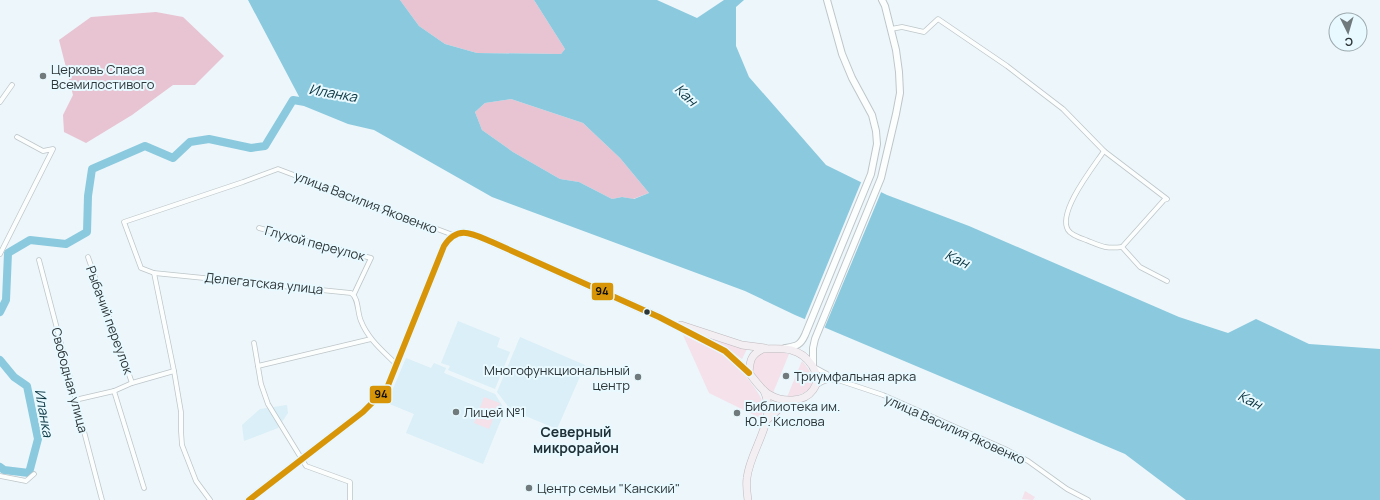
<svg xmlns="http://www.w3.org/2000/svg" width="1380" height="500" viewBox="0 0 1380 500" font-family="Manrope,sans-serif">
<style>
.built{fill:#daeff7}
.green{fill:#f4e1ea}
.forest{fill:#e8c3d2}
.water{fill:#8ac9de;fill-rule:evenodd}
.pier{fill:#edf6fa}
.lines{fill:none;stroke-linecap:round;stroke-linejoin:round}
.river{stroke:#8ac9de;stroke-width:8}
.minor-casing{stroke:#bec6c9;stroke-width:5.5}
.secondary-casing{stroke:#bec6c9;stroke-width:8}
.primary-casing{stroke:#beb9be;stroke-width:8}
.minor{stroke:#fcfefe;stroke-width:4}
.secondary{stroke:#fcfefe;stroke-width:6}
.primary{stroke:#f3eef1;stroke-width:7}
.bus-1-casing{stroke:#e8f9ff;stroke-width:9}
.bus-1{stroke:#d99508;stroke-width:6}
.poi-dot{fill:#70797b;stroke:#e8f9ff;stroke-width:1.5}
.bus-dot{fill:#2c3537;stroke:#e8f9ff;stroke-width:1.5}
.labels{text-anchor:middle;stroke-width:4;stroke-linejoin:round;paint-order:stroke}
.poi-label{font-size:13px;fill:#2c3537;stroke:#e8f9ff;text-anchor:start}
.street-label{font-size:13px;fill:#2c3537;stroke:#e8f9ff}
.water-label{font-size:14px;font-style:italic;fill:#08333f;stroke:#e8f9ff}
.neighbourhood-label{font-size:14px;font-weight:bold;fill:#1f3036;stroke:#e8f9ff}
.line-badge{stroke:#e8f9ff;stroke-width:1.5}
.pale-badge-label{font-size:11px;text-anchor:middle;font-weight:bold;fill:#111}
</style>
<rect width="100%" height="100%" fill="#edf6fa"/>
<!-- built -->
<g class="built">
<polygon points="458,321 500,338 497,347 510,352 495,389 448,370 450,366 441,363"/>
<polygon points="520,337 585,365 557,429 511,410 497,392"/>
<polygon points="406,358 431,368 434,363 446,368 444,373 495,394 505,410 483,464 406,433 414,414 387,403"/>
<polygon points="287,405 288,413 278,428 244,441 242,425 260,409"/>
</g>
<!-- green -->
<g class="green">
<polygon points="675,324 747,349 742,359 731,351"/>
<path d="M683,335C699,343 718,350 732,362C741,370 763,395 764,407C764,410 763,413 761,416L758,417L709,393Z"/>
<path d="M762,352H780L789,354L773,393C764,385 745,372 754,358C756,356 760,354 762,352Z"/>
<path d="M802,361C820,380 813,395 787,397Z"/>
<polygon points="484,397 500,403 489,429 474,423"/>
<polygon points="1025,491 1035,497 1033,500 1022,499"/>
</g>
<!-- forest -->
<g class="forest">
<polygon points="400,0 534,0 565,49 561,54 477,53 445,44 419,26"/>
<polygon points="156,12 183,17 224,56 195,85 173,85 132,115 86,143 64,132 63,115 73,95 59,40 91,17"/>
<polygon points="511,99 583,123 620,158 649,193 633,199 622,197 612,199 579,182 560,179 513,152 482,130 475,112 485,103"/>
</g>
<!-- water -->
<path class="water" d="M248,0H400L419,26L445,44L477,53L561,54L565,49L534,0H657L697,18L724,0H744L736,7V46L749,77L826,165L887,195L969,226L1179,317L1228,333L1256,319L1309,344L1380,349V500H1186L1125,454L795,315L745,291L492,197L374,130L348,124L304,106ZM511,99L583,123L620,158L649,193L634,199L622,197L612,199L579,182L560,179L513,152L482,130L475,112L485,103Z"/>
<!-- pier -->
<polygon class="pier" points="862,180 882,190 824,329 804,321"/>
<g class="lines">
<!-- river -->
<g class="river">
<polyline points="0,312 6,300 8,253 30,240 66,244 87,232 88,196 92,169 145,146 173,158 190,142 209,139 251,148 265,146 293,100 311,103"/>
<polyline points="0,360 14,377 27,386 38,439 29,473 4,470 0,467"/>
</g>
<defs>
<g id="minor">
<polyline points="891,29 902,27 924,32 938,19 1007,66 1063,109 1104,151 1167,199 1164,200 1122,247 1140,267 1167,281"/>
<polyline points="0,102 12,85"/>
<path d="M1104,151C1094,166 1057,212 1068,230C1071,235 1080,238 1086,240C1101,246 1105,249 1122,247"/>
<polyline points="259,228 371,258 354,294"/>
<polyline points="0,254 53,149 43,151 17,137"/>
<polyline points="88,257 132,383"/>
<polyline points="39,260 102,500"/>
<polyline points="154,273 174,371 181,412 181,431 182,445 196,481 210,500"/>
<polyline points="254,343 261,384 268,404 306,466 350,482 350,500"/>
<path d="M396,364C383,351 368,339 361,321C357,312 359,298 351,293L154,273L141,268L124,222L243,182L278,169L453,235"/>
<polyline points="258,366 371,339"/>
<polyline points="814,367 838,380 883,395 1005,449 1028,461 1067,489 1088,500"/>
<path d="M816,386C822,381 828,379 835,380"/>
<polyline points="114,391 144,488"/>
<polyline points="75,400 114,391 132,383 174,371"/>
<polyline points="0,476 26,481 34,474"/>
</g>
<g id="secondary">
<path d="M785,348C796,346 800,346 805,335L871,174L877,144L876,131L872,115L852,78L842,54L827,0"/>
<polyline points="813,367 813,348 815,339 881,178 896,114 900,93 899,72 896,50 885,6 882,0"/>
</g>
<g id="primary">
<polyline points="681,325 742,345 765,348"/>
<path d="M763,349C773,349 782,348 791,350C807,354 824,374 813,390C804,403 782,402 770,395C761,390 755,380 749,373C750,360 751,354 763,349Z"/>
<polyline points="768,419 782,406 791,401"/>
<path d="M249,500L363,412L387,388L444,246C458,224 473,234 492,242L659,317L725,351L749,373"/>
<path d="M748,500C747,493 746,485 747,478C750,449 778,420 764,391"/>
</g>
</defs>
<!-- minor casing -->
<use href="#minor" class="minor-casing"/>
<!-- secondary casing -->
<use href="#secondary" class="secondary-casing"/>
<!-- primary casing -->
<use href="#primary" class="primary-casing"/>
<!-- minor -->
<use href="#minor" class="minor"/>
<!-- secondary -->
<use href="#secondary" class="secondary"/>
<!-- primary -->
<use href="#primary" class="primary"/>
<defs>
<path id="bus-1" d="M249,500L363,412L387,388L444,246C458,224 473,234 492,242L659,317L725,351L749,373"/>
</defs>
<!-- bus-1 casing -->
<use href="#bus-1" class="bus-1-casing"/>
<!-- bus-1 -->
<use href="#bus-1" class="bus-1"/>
</g>
<!-- markers -->
<g class="poi-dot">
<circle cx="43" cy="76" r="4"/>
<circle cx="786" cy="376" r="4"/>
<circle cx="638" cy="377" r="4"/>
<circle cx="456" cy="412" r="4"/>
<circle cx="737" cy="413" r="4"/>
<circle cx="529" cy="488" r="4"/>
</g>
<circle class="bus-dot" cx="647" cy="312" r="3.5"/>
<g class="labels">
<!-- poi labels -->
<g class="poi-label">
<text x="51" y="74">Церковь Спаса<tspan x="51" dy="15">Всемилостивого</tspan></text>
<text x="630" y="375" text-anchor="end">Многофункциональный<tspan x="630" dy="15">центр</tspan></text>
<text x="794" y="381">Триумфальная арка</text>
<text x="745" y="411">Библиотека им.<tspan x="745" dy="15">Ю.Р. Кислова</tspan></text>
<text x="464" y="417">Лицей №1</text>
<text x="537" y="493">Центр семьи "Канский"</text>
</g>
<!-- street labels -->
<g class="street-label">
<text transform="translate(366 202) rotate(21)" y="5">улица Василия Яковенко</text>
<text transform="translate(315 243) rotate(15)" y="5">Глухой переулок</text>
<text transform="translate(264 283) rotate(6)" y="5">Делегатская улица</text>
<text transform="translate(110 320) rotate(70)" y="5">Рыбачий переулок</text>
<text transform="translate(70 380) rotate(75)" y="5">Свободная улица</text>
<text transform="translate(955 429) rotate(24)" y="5">улица Василия Яковенко</text>
</g>
<!-- water labels -->
<g class="water-label">
<text transform="translate(333 93) rotate(10)" y="5">Иланка</text>
<text transform="translate(686 95) rotate(43)" y="5">Кан</text>
<text transform="translate(957 259) rotate(25)" y="5">Кан</text>
<text transform="translate(1250 400) rotate(27)" y="5">Кан</text>
<text transform="translate(44 413) rotate(80)" y="5">Иланка</text>
</g>
<!-- neighbourhood labels -->
<g class="neighbourhood-label">
<text x="576" y="437">Северный<tspan x="576" dy="16">микрорайон</tspan></text>
</g>
</g>
<g class="line-badge">
<rect x="591" y="282" width="23" height="19" rx="4" fill="#d99508"/>
<rect x="369" y="385" width="23" height="19" rx="4" fill="#d99508"/>
</g>
<g class="pale-badge-label">
<text x="602" y="295">94</text>
<text x="381" y="398">94</text>
</g>
<!-- north arrow -->
<g transform="translate(1348 32) rotate(175)"><circle r="19" fill="#e8f9ff" stroke="#9dabaf"/>
<path d="M0-3L7 15L0 10L-7 15Z" fill="#70797b"/>
<text y="-6" font-size="11" font-weight="bold" text-anchor="middle" fill="#2c3537">С</text>
</g>
</svg>
